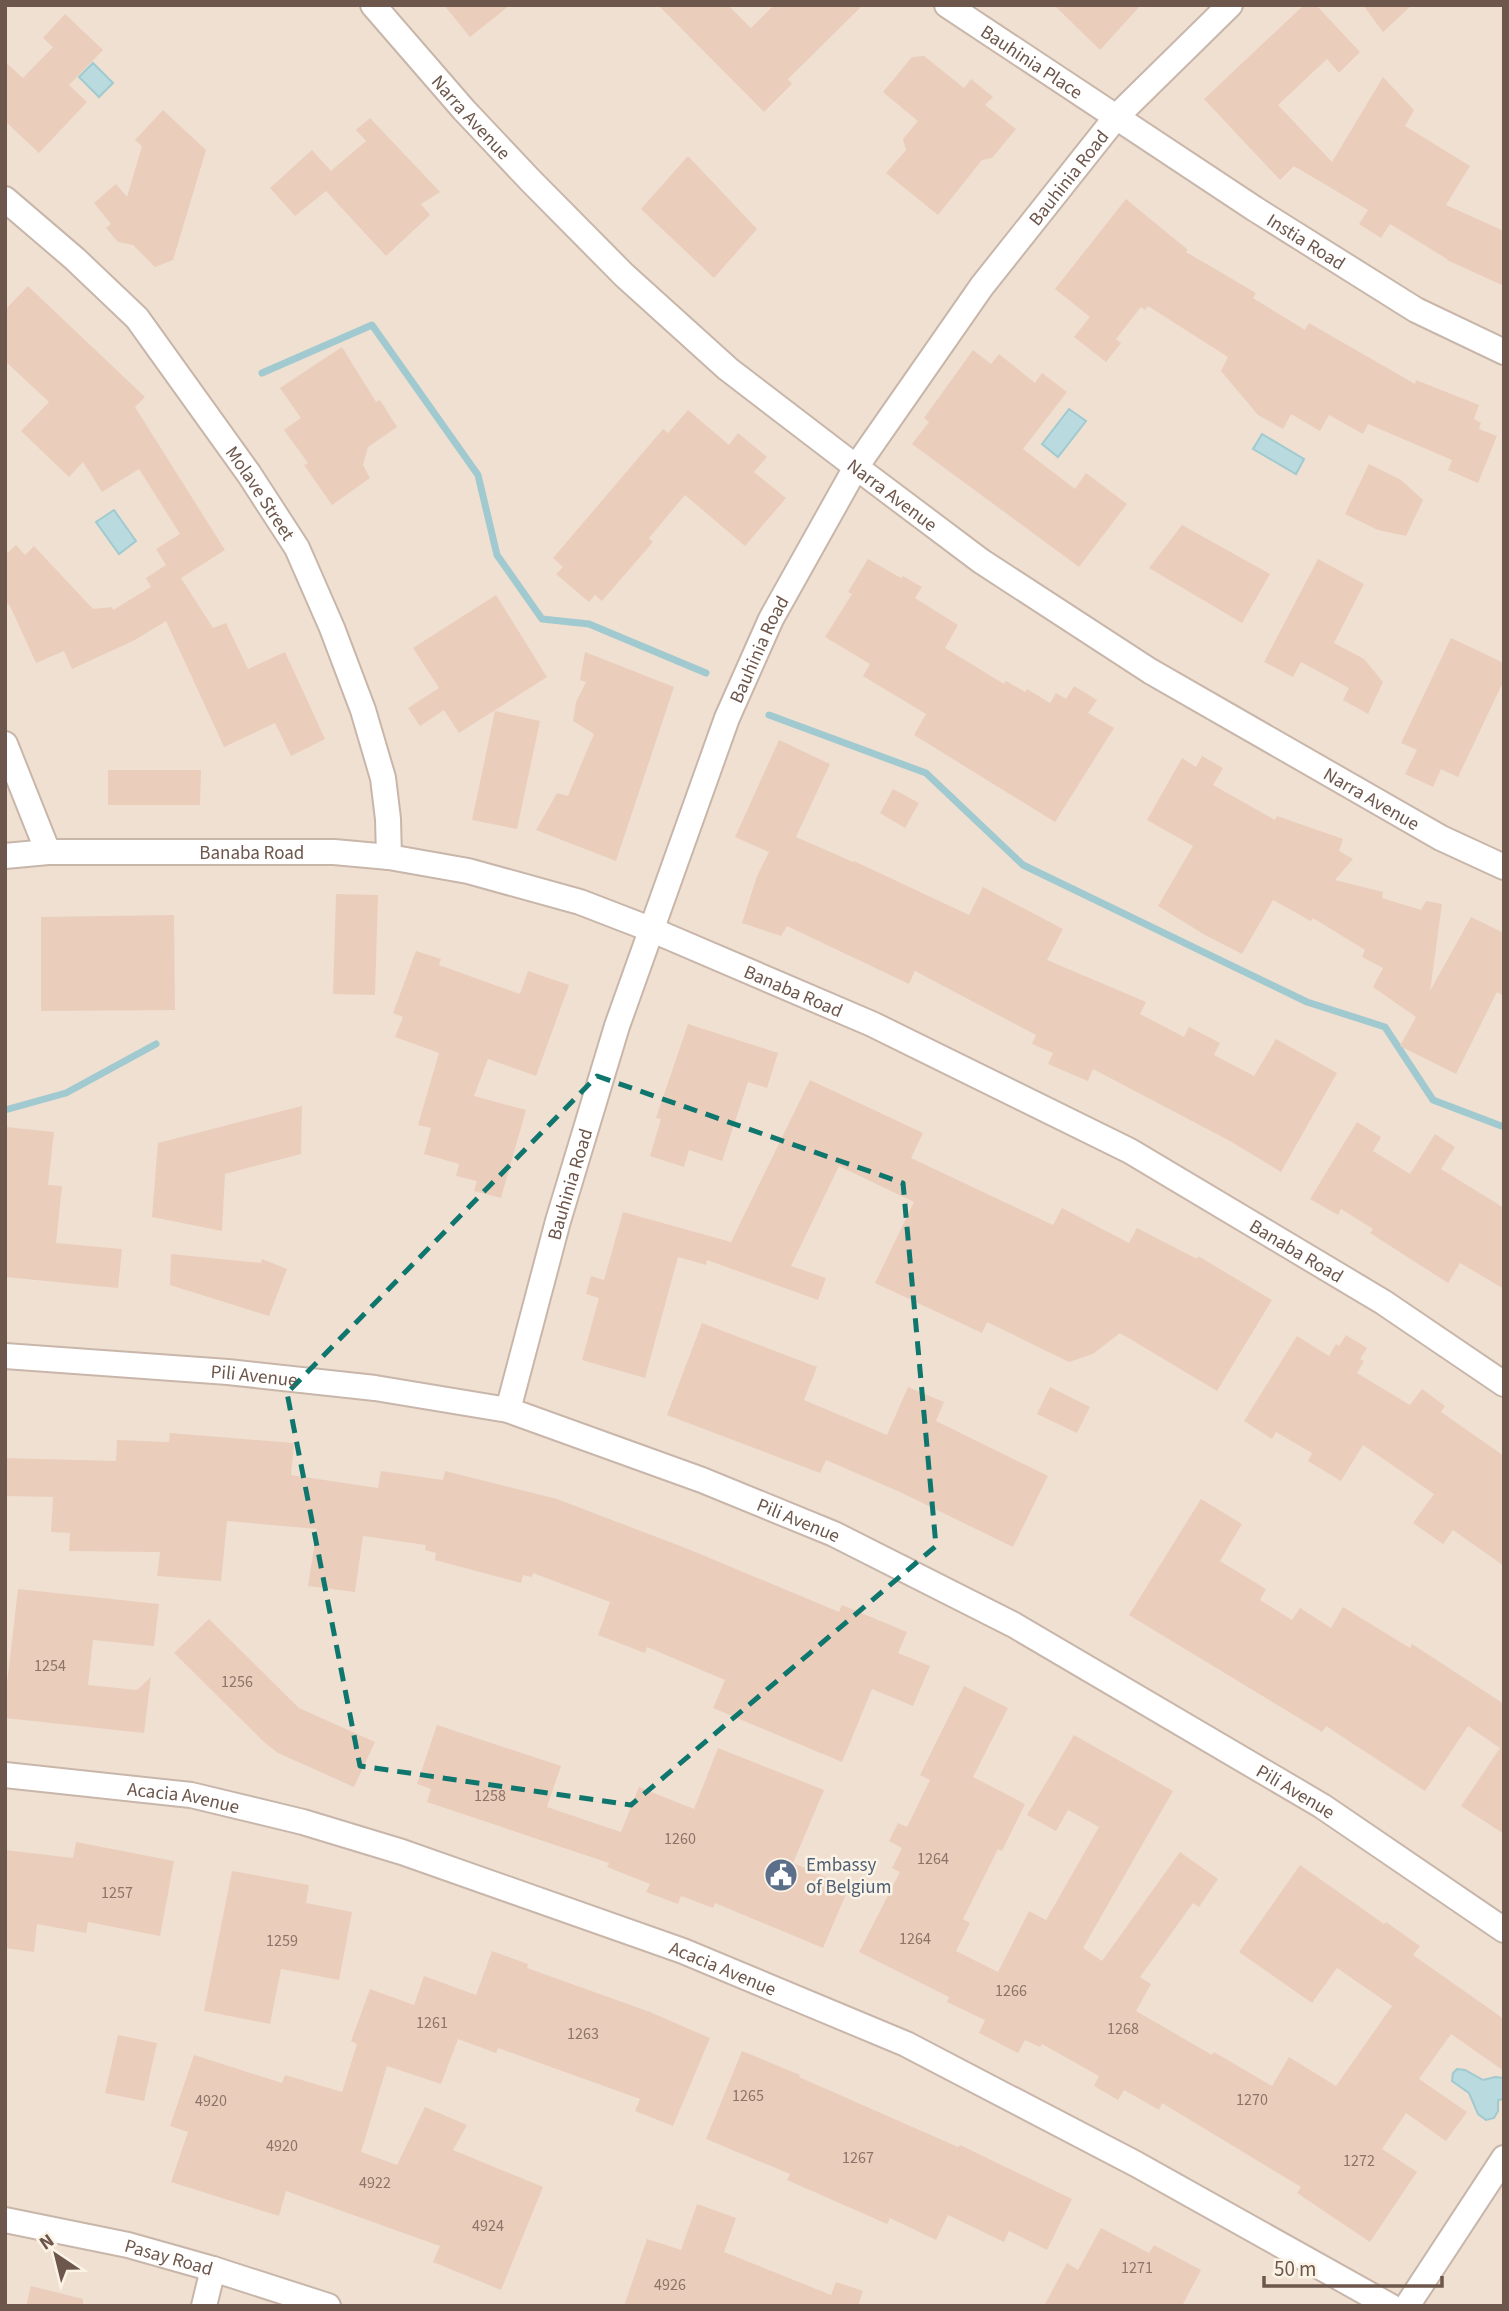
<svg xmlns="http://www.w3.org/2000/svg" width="1509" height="2311" viewBox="0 0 1509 2311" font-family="'Source Sans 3',sans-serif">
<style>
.residential{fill:#efe0d1}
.water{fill:#b9dbdf;stroke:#a0cad0;stroke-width:2}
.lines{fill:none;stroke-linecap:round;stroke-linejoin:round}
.stream{stroke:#a0cad0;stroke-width:7}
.building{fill:#ebcdbc}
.minor-casing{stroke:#c8b6aa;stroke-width:28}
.minor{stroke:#fff;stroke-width:24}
.marked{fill:none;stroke:#0f766e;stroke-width:5;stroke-dasharray:14 9;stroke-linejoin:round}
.labels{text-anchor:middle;stroke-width:5;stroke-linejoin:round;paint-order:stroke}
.number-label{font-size:16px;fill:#8c7467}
.street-label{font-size:19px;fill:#6d564b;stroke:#fcf3e7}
.service-label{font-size:19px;fill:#4e5e75;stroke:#fcf3e7;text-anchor:start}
</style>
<rect width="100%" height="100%" fill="#f9efe1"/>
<!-- residential -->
<rect class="residential" x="5" y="5" width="1499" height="2301"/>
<!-- water -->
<g class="water">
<polygon points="93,63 113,83 99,97 79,77"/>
<polygon points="1069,409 1086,421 1058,457 1042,444"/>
<polygon points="1262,434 1304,459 1296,474 1253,449"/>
<polygon points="114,510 136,541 119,554 96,522"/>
<polygon points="1457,2069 1465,2070 1483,2080 1495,2077 1504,2078 1504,2099 1498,2100 1498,2111 1494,2118 1486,2120 1478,2114 1469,2093 1452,2081 1453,2073"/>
</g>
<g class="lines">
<!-- stream -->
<g class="stream">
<polyline points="262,373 372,325 478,475 497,555 542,619 589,624 706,673"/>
<polyline points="769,715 926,773 1023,865 1307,1002 1385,1027 1433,1100 1504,1127"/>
<polyline points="5,1110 66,1093 156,1044"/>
</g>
</g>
<!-- building -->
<g class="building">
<polygon points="444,5 510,5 470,37"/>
<polygon points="658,5 728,5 751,28 774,5 863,5 788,79 792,84 764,112"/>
<polygon points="1054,5 1141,5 1100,50"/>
<polygon points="1304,5 1316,5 1360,52 1339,73 1327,59 1278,105 1332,162 1383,77 1414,110 1405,126 1470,166 1446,205 1504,231 1504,286 1447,260 1447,259 1390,224 1381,238 1359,224 1368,210 1294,166 1280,180 1204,99"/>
<polygon points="1363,5 1412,5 1383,32"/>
<polygon points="65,14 103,50 69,85 87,102 39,153 5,121 5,62 23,78 53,47 43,38"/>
<polygon points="924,56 964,88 971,79 993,97 985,105 1016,129 992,158 982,160 938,215 886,173 906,150 903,139 918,121 883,92 912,57"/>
<polygon points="163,110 206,150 173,260 155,267 133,245 118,242 106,228 111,224 94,203 116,184 127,197 142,146 135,140"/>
<polygon points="370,118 440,192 421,204 430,215 386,256 326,191 295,216 270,188 312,150 331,171 366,141 356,130"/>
<polygon points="688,156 757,229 714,278 641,209"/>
<polygon points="1126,199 1188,250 1186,252 1256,293 1253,298 1305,330 1309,323 1415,384 1416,380 1479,405 1474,419 1481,423 1479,429 1497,436 1478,483 1448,470 1452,460 1368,424 1363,434 1329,415 1320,431 1291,414 1283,429 1258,415 1221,371 1228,357 1148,306 1145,310 1141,307 1116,339 1121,343 1106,362 1074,337 1090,317 1055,289"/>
<polygon points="28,286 145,397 135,407 225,550 181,578 213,628 226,623 248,669 285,652 325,739 291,756 275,723 224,747 166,621 135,640 72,669 64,651 36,663 10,606 5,601 5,555 16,545 25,555 34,546 93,609 112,607 113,610 151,587 146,578 166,565 156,549 180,534 139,469 102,492 83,462 69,477 21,431 49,402 5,361 5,310"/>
<polygon points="342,347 376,402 380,400 397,427 368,447 363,465 370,478 332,505 304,465 308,463 284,430 301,418 280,388"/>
<polygon points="973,350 991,364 999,354 1035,383 1042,373 1067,392 1023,449 1075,489 1086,473 1127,504 1079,567 912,444 929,422 924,418"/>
<polygon points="688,410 729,445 738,433 767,457 754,472 786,498 745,546 685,495 649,538 653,542 602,601 595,595 589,602 556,574 563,567 553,558 663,429 668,433"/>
<polygon points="1369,464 1401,480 1423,500 1406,536 1378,530 1345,514"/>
<polygon points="1182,525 1270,574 1242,623 1149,568"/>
<polygon points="868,559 901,578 903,576 922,587 915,598 958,625 945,648 1004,684 1006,681 1025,692 1027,689 1050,703 1056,693 1066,699 1074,686 1097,700 1088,713 1114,728 1055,822 914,735 926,714 863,676 870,664 825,637 852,594 848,592"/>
<polygon points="1318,559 1364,584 1334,643 1364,659 1383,682 1368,714 1343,700 1349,688 1301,662 1293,677 1264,662"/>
<polygon points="496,595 547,677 459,733 444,710 420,726 408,708 439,688 413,648"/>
<polygon points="1451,638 1504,663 1504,680 1458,777 1441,769 1433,787 1405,774 1417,750 1401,743"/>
<polygon points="585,652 674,687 616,861 536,830 557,793 568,796 594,734 573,721 576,702 586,682 580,680"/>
<polygon points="495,711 540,721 517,829 472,820"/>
<polygon points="779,740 830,764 796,837 853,862 854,861 969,915 983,887 1063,929 1047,960 1146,1002 1140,1014 1184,1037 1189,1027 1220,1043 1214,1055 1254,1076 1276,1039 1337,1073 1281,1172 1230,1141 1093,1069 1088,1081 1048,1064 1053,1053 1032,1044 1036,1035 915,971 909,984 787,926 781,936 742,923 757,876 769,852 735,837"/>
<polygon points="1202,756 1223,768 1213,785 1275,820 1277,816 1343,839 1339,851 1353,859 1335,880 1383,892 1382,898 1421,910 1426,901 1442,904 1430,991 1471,917 1504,933 1504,996 1497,992 1456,1074 1400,1046 1416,1017 1373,987 1383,968 1362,957 1365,950 1313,918 1311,921 1273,900 1242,954 1205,935 1158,906 1193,846 1147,820 1182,758 1196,767"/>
<polygon points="108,770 201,770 200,805 108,805"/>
<polygon points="893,789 919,803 905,828 880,813"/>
<polygon points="336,894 378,895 375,995 333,994"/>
<polygon points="174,915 175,1010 41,1011 41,917"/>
<polygon points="416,951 441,959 439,965 520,994 528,971 569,985 536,1076 488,1059 474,1096 526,1110 501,1198 474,1191 477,1181 456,1176 459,1164 424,1154 431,1128 418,1125 439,1053 395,1037 403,1017 393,1013"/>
<polygon points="688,1024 778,1053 767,1088 748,1082 722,1161 689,1150 684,1167 650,1156 661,1119 656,1118"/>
<polygon points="810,1080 923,1133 911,1158 1053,1225 1062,1208 1129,1243 1137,1228 1197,1259 1198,1256 1272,1300 1217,1391 1120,1333 1093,1354 1069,1362 987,1322 982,1333 875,1283 914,1202 839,1166 791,1266 826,1278 818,1300 707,1260 706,1265 678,1257 645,1378 582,1360 599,1298 586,1294 591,1276 604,1280 623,1212 731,1242"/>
<polygon points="302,1106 301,1154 225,1174 222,1231 152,1217 158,1143"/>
<polygon points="1357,1122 1381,1137 1373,1151 1410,1174 1435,1134 1455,1147 1441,1169 1504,1208 1504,1289 1460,1263 1448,1283 1370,1233 1373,1229 1341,1209 1338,1215 1310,1199"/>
<polygon points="6,1127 54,1132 48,1185 62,1186 56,1243 122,1249 118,1288 5,1277"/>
<polygon points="171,1254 261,1263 262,1259 287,1269 269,1316 170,1285"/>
<polygon points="702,1323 817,1367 804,1400 887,1435 908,1387 944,1402 936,1421 1048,1476 1013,1547 900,1492 826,1460 820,1473 667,1415"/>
<polygon points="1346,1335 1367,1348 1360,1359 1364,1361 1357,1373 1410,1405 1422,1389 1445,1406 1441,1412 1504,1456 1504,1566 1453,1530 1443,1544 1413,1523 1434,1494 1363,1445 1341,1481 1308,1461 1312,1453 1276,1432 1272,1439 1244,1421 1297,1336 1329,1356 1336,1344 1339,1346"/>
<polygon points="1050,1387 1090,1407 1077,1433 1037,1414"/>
<polygon points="170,1433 294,1443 291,1475 378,1488 381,1471 443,1480 445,1471 557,1499 688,1549 839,1612 842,1605 907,1632 898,1653 930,1666 913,1706 872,1689 842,1762 713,1708 725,1680 647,1647 645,1653 598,1635 610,1602 533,1573 532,1577 523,1575 521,1583 435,1560 436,1553 425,1550 426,1545 363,1536 355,1592 308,1586 317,1529 227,1521 221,1581 157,1576 160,1552 69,1551 70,1533 51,1532 53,1497 5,1496 5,1458 116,1461 117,1440 169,1442"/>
<polygon points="1201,1499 1242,1524 1220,1561 1266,1589 1260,1600 1292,1620 1300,1608 1331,1628 1343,1607 1410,1648 1412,1644 1504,1704 1504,1834 1461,1806 1500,1748 1468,1726 1425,1791 1326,1726 1322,1732 1129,1615"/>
<polygon points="18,1589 159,1604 154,1646 93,1640 88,1685 137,1690 151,1677 144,1733 5,1718 5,1701"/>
<polygon points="209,1619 299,1708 375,1742 354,1787 278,1753 264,1742 174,1653"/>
<polygon points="964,1686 1008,1708 973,1777 1025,1804 1002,1851 998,1849 963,1919 970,1923 956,1951 998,1972 1029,1911 1046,1920 1099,1827 1068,1810 1056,1831 1027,1815 1074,1735 1173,1791 1083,1948 1102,1961 1180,1852 1218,1879 1199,1907 1193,1903 1140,1977 1151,1984 1136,2011 1212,2055 1214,2052 1272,2086 1289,2057 1336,2086 1392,2006 1337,1968 1312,2003 1239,1952 1300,1865 1384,1924 1386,1922 1420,1946 1413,1955 1504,2019 1504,2071 1451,2034 1419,2079 1467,2112 1446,2141 1406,2113 1382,2149 1417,2172 1370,2242 1297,2193 1301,2187 1162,2103 1159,2110 1124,2090 1118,2100 1094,2086 1099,2076 1042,2044 1040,2047 1025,2040 1018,2053 979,2033 985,2020 947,2002 949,1997 859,1952 900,1872 892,1868 902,1848 889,1841 898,1823 907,1827 930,1780 920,1775"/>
<polygon points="437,1725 561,1766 547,1807 621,1832 639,1787 694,1809 718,1748 824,1790 793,1863 849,1887 823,1948 715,1903 713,1908 681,1896 678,1904 646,1892 650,1884 607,1867 609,1863 427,1802 431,1789 417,1784"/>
<polygon points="76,1842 174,1861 160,1936 88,1922 86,1933 37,1924 34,1952 5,1948 5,1850 73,1858"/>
<polygon points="232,1871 309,1885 306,1903 352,1912 339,1980 281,1969 270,2024 204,2011"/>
<polygon points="492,1951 528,1964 527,1968 650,2012 710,2038 673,2126 635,2111 640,2099 498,2048 496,2053 458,2039 441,2084 387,2066 361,2152 397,2165 425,2107 467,2125 453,2150 543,2187 501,2290 433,2262 440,2246 286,2191 279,2216 171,2182 188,2132 170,2126 194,2055 282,2083 285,2075 342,2092 357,2044 351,2041 370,1989 414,2005 424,1976 476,1995"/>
<polygon points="118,2035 157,2043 144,2101 105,2093"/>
<polygon points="742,2051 800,2075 799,2077 958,2147 960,2145 1072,2199 1047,2250 1009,2231 1004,2242 948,2215 936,2240 890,2218 887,2224 787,2180 790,2174 706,2139"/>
<polygon points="697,2204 736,2218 724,2252 831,2295 836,2282 863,2291 858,2306 624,2306 647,2239 681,2250"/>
<polygon points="1101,2228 1149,2253 1154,2245 1201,2270 1182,2306 1044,2306 1067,2263 1078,2270"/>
<polygon points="31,2286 83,2299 83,2306 26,2306"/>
</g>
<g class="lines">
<defs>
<g id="minor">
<path id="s1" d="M373,5L464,110L530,180L624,275L728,369L856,467L981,561L1150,671L1441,838L1504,867"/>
<path id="s2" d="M947,5L1255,209L1416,310L1504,352"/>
<path id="s3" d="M5,199L75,259L137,318L249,474L297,548L332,628L363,710L383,778L388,819L389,857"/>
<polyline points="5,744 48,852"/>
<path id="s4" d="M5,856L48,852H334L389,857L468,871L580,902L650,929L872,1024L1130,1151L1383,1302L1504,1384"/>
<path id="s5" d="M5,1356L228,1372L375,1388L508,1410L702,1480L834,1534L1014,1625L1322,1806L1504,1930"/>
<path id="s6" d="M508,1410L558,1221L617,1026L727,718L771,619L856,467L982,286L1117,116L1230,5"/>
<path id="s7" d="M5,1775L191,1795L303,1822L402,1852L683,1951L906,2044L1136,2164L1390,2306"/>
<path id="s8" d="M5,2220L128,2245L213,2269L328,2306"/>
<polyline points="204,2306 213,2269"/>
<polyline points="1407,2306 1504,2158"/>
</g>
</defs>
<!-- minor casing -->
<use href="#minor" class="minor-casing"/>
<!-- minor -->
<use href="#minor" class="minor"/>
</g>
<!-- marked area -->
<path class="marked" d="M597,1076L903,1183L936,1546L631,1805L360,1766L287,1393Z"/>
<!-- icons -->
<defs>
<symbol id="civic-disc" viewBox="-11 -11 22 22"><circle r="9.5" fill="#5c6f8a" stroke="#fcf3e7"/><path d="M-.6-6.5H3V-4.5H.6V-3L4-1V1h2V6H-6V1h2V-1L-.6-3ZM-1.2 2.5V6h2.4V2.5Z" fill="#fff"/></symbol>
</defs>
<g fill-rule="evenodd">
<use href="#civic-disc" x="762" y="1856" width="38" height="38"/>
</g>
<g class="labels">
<!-- number labels -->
<g class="number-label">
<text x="50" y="1671">1254</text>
<text x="237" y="1687">1256</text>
<text x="490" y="1801">1258</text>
<text x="680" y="1844">1260</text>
<text x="933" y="1864">1264</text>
<text x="117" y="1898">1257</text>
<text x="915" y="1944">1264</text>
<text x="282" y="1946">1259</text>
<text x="1011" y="1996">1266</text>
<text x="432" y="2028">1261</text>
<text x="1123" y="2034">1268</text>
<text x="583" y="2039">1263</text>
<text x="748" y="2101">1265</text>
<text x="1252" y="2105">1270</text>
<text x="211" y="2106">4920</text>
<text x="282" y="2151">4920</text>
<text x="858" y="2163">1267</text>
<text x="1359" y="2166">1272</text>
<text x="375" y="2188">4922</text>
<text x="488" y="2231">4924</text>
<text x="1137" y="2273">1271</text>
<text x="670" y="2290">4926</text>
</g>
<!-- street labels -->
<g class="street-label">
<text dy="7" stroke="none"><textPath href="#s2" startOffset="102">Bauhinia Place</textPath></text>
<text dy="7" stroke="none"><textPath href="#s1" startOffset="149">Narra Avenue</textPath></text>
<text dy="7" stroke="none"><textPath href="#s6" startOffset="1368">Bauhinia Road</textPath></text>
<text dy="7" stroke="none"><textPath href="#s2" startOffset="430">Instia Road</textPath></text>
<text dy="7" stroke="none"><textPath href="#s3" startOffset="392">Molave Street</textPath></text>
<text dy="7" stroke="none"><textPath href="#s1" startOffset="716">Narra Avenue</textPath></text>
<text dy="7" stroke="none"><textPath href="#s6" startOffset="802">Bauhinia Road</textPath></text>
<text dy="7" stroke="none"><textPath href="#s1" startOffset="1284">Narra Avenue</textPath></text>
<text dy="7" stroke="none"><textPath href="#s4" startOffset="247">Banaba Road</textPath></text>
<text dy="7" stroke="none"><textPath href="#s4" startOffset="812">Banaba Road</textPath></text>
<text dy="7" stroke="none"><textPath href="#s6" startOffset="234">Bauhinia Road</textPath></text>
<text dy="7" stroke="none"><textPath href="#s4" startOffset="1379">Banaba Road</textPath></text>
<text dy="7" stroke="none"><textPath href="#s5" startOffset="250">Pili Avenue</textPath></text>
<text dy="7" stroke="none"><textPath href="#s5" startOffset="817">Pili Avenue</textPath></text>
<text dy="7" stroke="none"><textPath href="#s5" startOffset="1384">Pili Avenue</textPath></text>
<text dy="7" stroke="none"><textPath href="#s7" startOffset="180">Acacia Avenue</textPath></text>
<text dy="7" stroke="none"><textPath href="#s7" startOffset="747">Acacia Avenue</textPath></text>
<text dy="7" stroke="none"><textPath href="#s8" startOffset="168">Pasay Road</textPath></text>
</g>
<!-- service labels -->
<g class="service-label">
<text x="806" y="1871">Embassy<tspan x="806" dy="22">of Belgium</tspan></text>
</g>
</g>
<!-- border -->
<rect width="1509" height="2311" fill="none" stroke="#6d564b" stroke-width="14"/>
<!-- north arrow -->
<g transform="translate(56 2255) rotate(325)" stroke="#fcf3e7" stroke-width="5" paint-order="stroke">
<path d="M0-5L12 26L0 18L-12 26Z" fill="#6d564b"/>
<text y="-10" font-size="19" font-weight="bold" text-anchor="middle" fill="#6d564b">N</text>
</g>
<!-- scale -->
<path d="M1264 2276v10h178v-10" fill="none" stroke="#6d564b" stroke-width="3.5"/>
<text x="1274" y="2276" font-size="21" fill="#6d564b" stroke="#fcf3e7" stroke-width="5" paint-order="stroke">50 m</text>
</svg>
